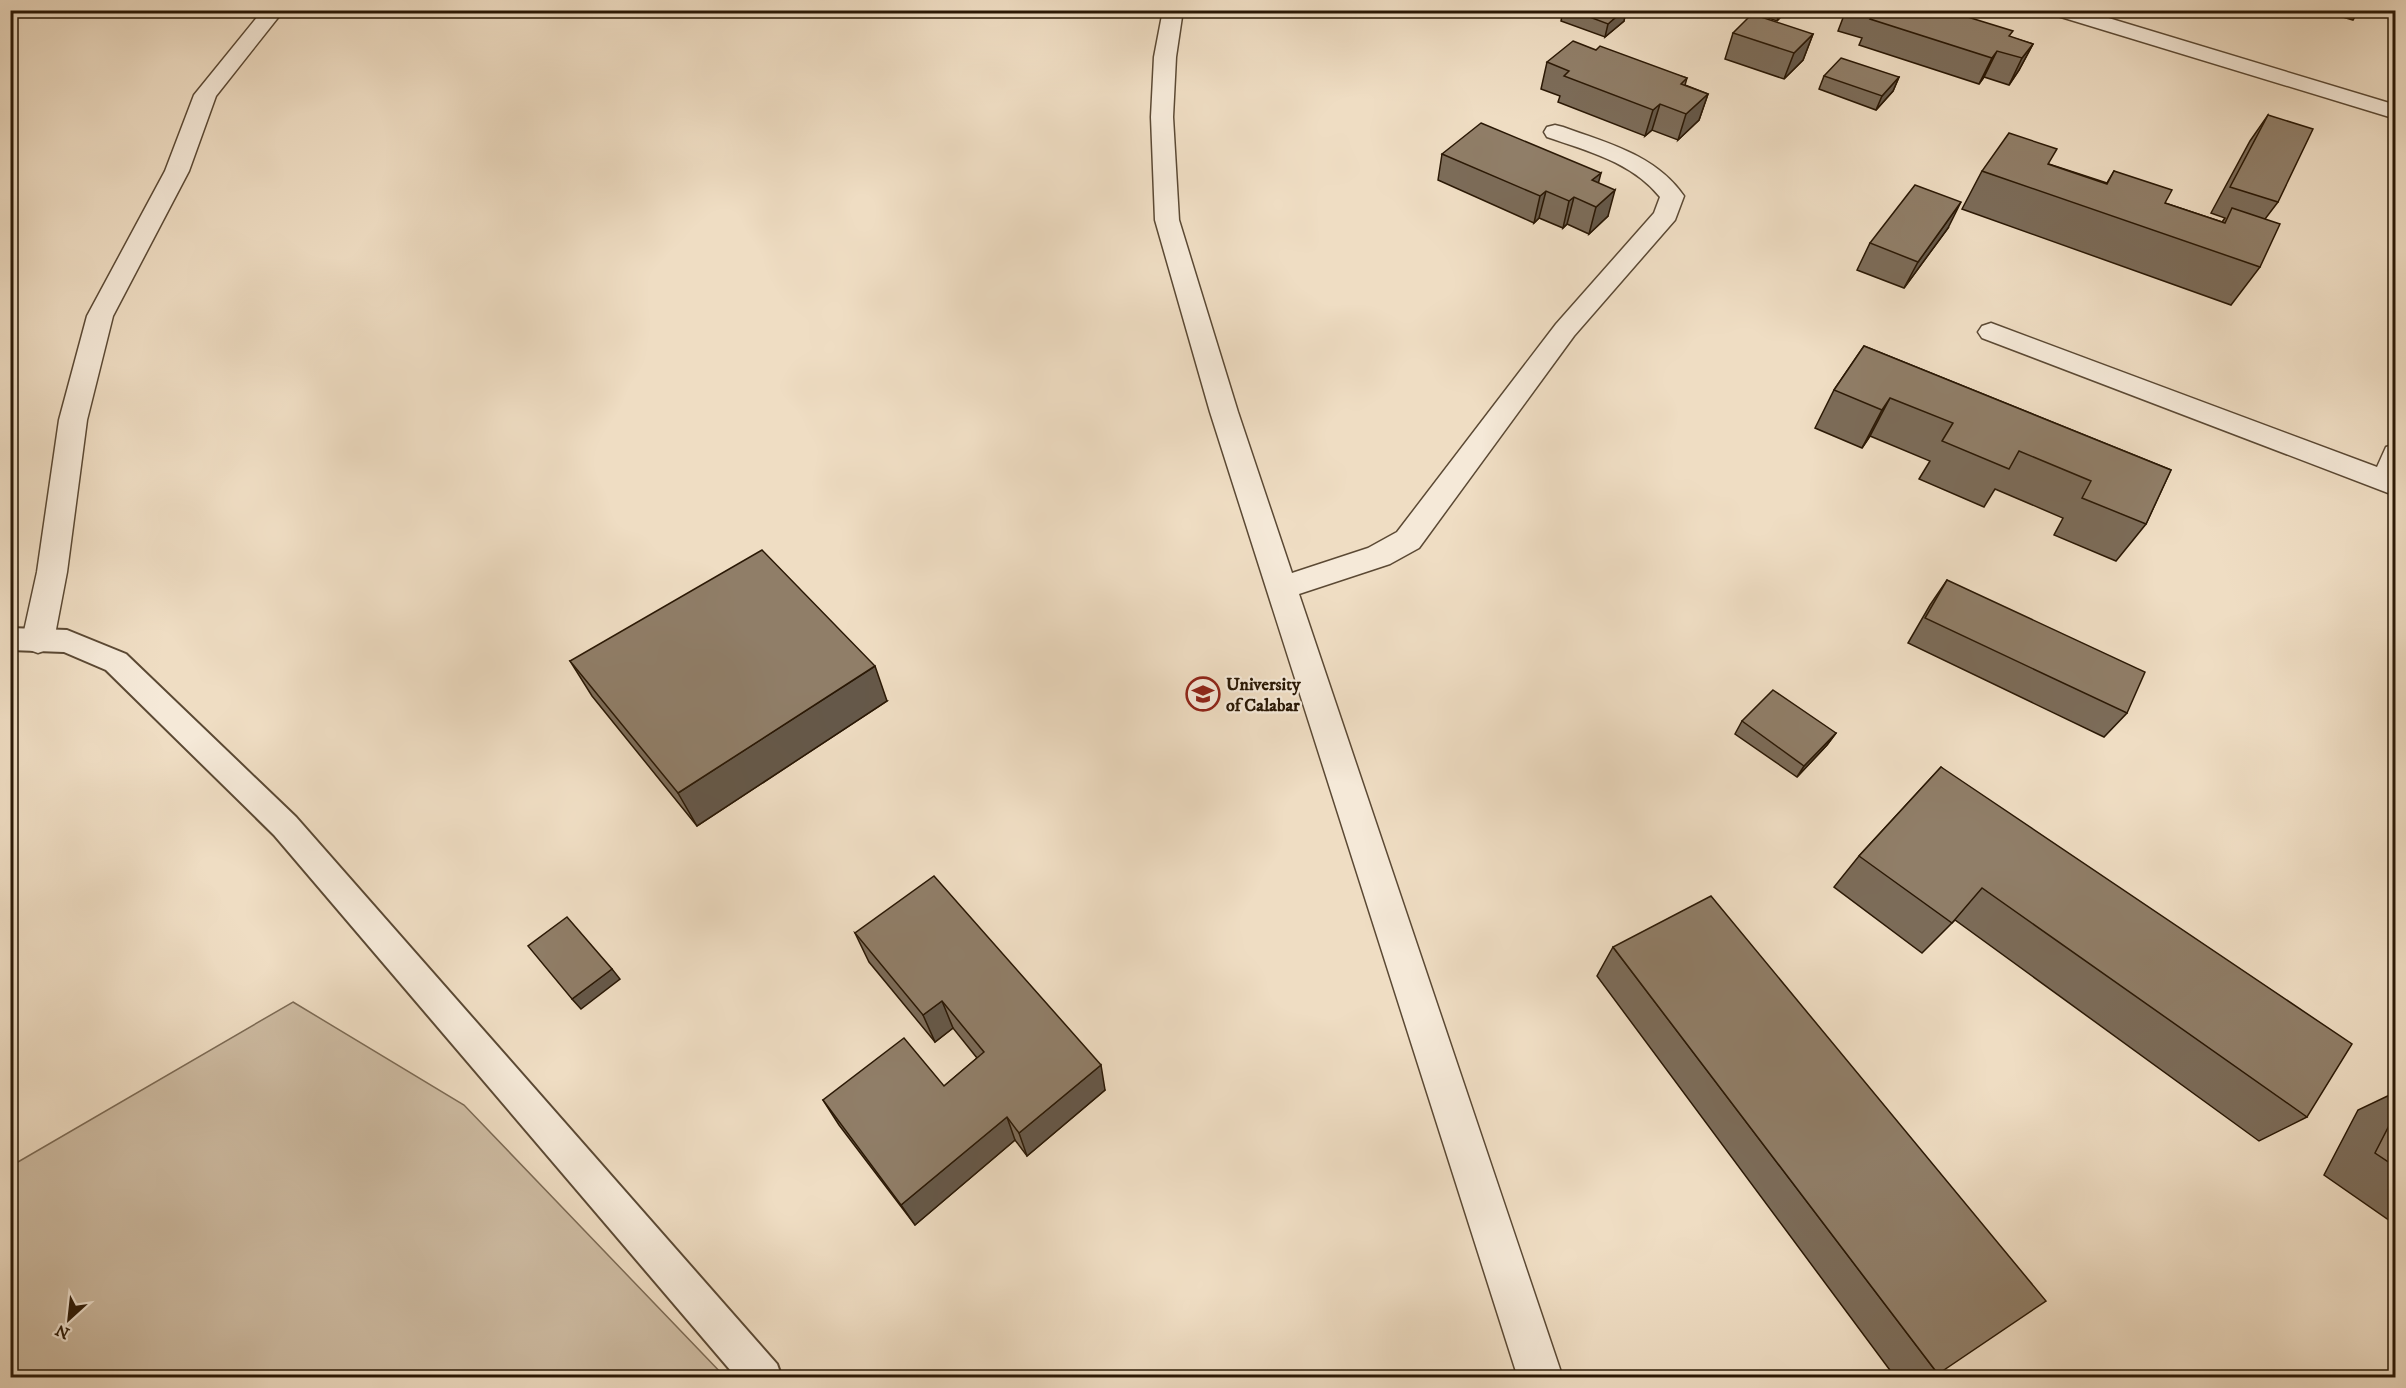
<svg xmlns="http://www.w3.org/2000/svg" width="2406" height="1388" viewBox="0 0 2406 1388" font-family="'IM FELL DW Pica',serif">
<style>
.green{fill:#cebca3;stroke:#7c6a54;stroke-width:1.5}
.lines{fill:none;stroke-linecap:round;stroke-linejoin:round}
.service-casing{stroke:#5b4934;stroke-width:4}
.minor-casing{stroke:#5b4934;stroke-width:3}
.service{fill:#f5e9d8;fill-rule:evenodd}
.minor{fill:#f5e9d8;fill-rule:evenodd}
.wall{fill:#7c6c59;stroke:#2a1805;stroke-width:1.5}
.shaded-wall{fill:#655849;stroke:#2a1805;stroke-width:1.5}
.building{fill:#907e68;stroke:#2a1805;stroke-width:1.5}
.labels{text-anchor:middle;stroke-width:4.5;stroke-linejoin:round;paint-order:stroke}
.poi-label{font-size:18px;font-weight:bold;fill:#2a1805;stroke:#f5e9d8;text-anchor:start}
</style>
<rect width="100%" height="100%" fill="#efddc3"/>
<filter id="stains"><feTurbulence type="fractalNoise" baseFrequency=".00333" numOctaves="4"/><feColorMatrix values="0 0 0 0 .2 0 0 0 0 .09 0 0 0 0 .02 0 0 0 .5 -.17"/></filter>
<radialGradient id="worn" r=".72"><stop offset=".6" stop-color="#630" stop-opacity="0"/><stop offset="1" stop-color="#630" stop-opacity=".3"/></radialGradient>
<!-- green -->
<polygon class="green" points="293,1002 464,1105 725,1377 11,1377 11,1166"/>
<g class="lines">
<defs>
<polygon id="service" points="10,628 67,630 126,654 296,817 777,1364 782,1378 737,1378 274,835 106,670 64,652 10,650"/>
<g id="minor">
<polygon points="263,10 284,10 216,96 189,171 113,316 87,420 67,572 54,640 49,649 38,653 27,649 22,640 37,572 59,420 87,316 165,171 194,95"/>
<path d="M1163,10H1183L1176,57L1173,117L1179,220L1238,412L1292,573L1368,548L1397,532L1556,324L1654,213L1660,197C1632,162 1587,151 1547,137L1544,132L1547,127L1555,125L1563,127C1607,143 1656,155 1684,196L1675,220L1574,336L1419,548L1390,564L1299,594L1563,1378H1518L1210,412L1155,220L1151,117L1154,57Z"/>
<polygon points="2048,10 2082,10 2396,105 2396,119 2051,14"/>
<polygon points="1991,323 2377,467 2386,447 2396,444 2396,496 1982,338 1978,332 1982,326"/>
</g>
</defs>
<!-- service casing -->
<use href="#service" class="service-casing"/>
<!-- minor casing -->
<use href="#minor" class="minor-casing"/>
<!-- service -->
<use href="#service" class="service"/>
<!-- minor -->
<use href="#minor" class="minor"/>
</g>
<!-- wall -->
<g class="wall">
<polygon points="1563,10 1626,10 1624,21 1605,37 1561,21"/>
<polygon points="1745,10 1787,10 1777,21"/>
<polygon points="1846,10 1945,10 2010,37 2033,44 2019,70 2009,85 1984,77 1979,84 1859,45 1862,38 1838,31"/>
<polygon points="2319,10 2359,10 2353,20"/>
<polygon points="1733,33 1813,34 1803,60 1784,79 1725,59"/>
<polygon points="1596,50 1687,78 1685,85 1708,94 1699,120 1678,140 1652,130 1645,136 1558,102 1560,96 1541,89 1547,62"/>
<polygon points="1824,76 1899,77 1893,91 1876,110 1819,89"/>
<polygon points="2268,115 2278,202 2265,219 2260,267 2231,305 1962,209 1982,171 2049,164 2107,183 2114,171 2165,203 2222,222 2225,218 2211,213 2250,141"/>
<polygon points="1442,154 1598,182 1608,216 1589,234 1567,224 1563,228 1539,218 1534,223 1438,180"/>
<polygon points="1948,228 1904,288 1857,270 1870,243"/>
<polygon points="1864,346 2171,470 2146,524 2116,561 2054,535 2063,518 1995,489 1984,507 1919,479 1930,461 1870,436 1862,448 1815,428 1834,390"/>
<polygon points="1947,580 2127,713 2104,737 1908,643 1930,605"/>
<polygon points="570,661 887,701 697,826 592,696"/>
<polygon points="1742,721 1836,733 1827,745 1797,777 1735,734"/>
<polygon points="1941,767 2307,1117 2259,1141 1955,920 1922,953 1834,887 1859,856"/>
<polygon points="855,933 1105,1090 1027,1156 1015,1140 915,1225 839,1125 823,1100 944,1086 977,1058 953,1028 935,1042 869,962"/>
<polygon points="1613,947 1938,1374 1929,1377 1895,1377 1597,976"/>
<polygon points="2396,1092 2396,1225 2324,1175 2358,1110"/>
</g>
<!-- shaded-wall -->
<g class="shaded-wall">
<polygon points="1624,10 1626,10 1624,21 1605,37 1608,24"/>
<polygon points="1780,10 1787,10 1777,21"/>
<polygon points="1813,34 1803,60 1784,79 1794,53"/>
<polygon points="2033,44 2019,70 2009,85 2022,58"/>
<polygon points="1997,51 1984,77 1979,84 1992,58"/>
<polygon points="1899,77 1893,91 1876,110 1882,96"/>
<polygon points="1708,94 1699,120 1678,140 1686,114"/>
<polygon points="1660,104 1652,130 1645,136 1653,110"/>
<polygon points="1601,173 1594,200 1592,180"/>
<polygon points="1615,190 1608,216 1589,234 1596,207"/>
<polygon points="1546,191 1539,218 1534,223 1540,196"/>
<polygon points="1574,197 1567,224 1563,228 1569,201"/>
<polygon points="1961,202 1948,228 1904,288 1918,262"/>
<polygon points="1890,398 1870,436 1862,448 1882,410"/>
<polygon points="875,666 887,701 697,826 678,793"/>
<polygon points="1836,733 1827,745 1797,777 1804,766"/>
<polygon points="612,969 620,979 581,1009 572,999"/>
<polygon points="942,1001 953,1028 935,1042 923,1015"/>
<polygon points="1101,1065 1105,1090 1027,1156 1019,1133"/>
<polygon points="1007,1117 1015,1140 915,1225 901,1205"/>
</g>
<!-- building -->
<g class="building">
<polygon points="1571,10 1624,10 1608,24"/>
<polygon points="1867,10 1945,10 2013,31 2009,36 2033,44 2022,58 1997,51 1992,58 1870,19 1875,13"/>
<polygon points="1752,14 1813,34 1794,53 1733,33"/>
<polygon points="1573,41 1596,50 1600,46 1687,78 1681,84 1708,94 1686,114 1660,104 1653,110 1564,76 1569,71 1547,62"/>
<polygon points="1841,58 1899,77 1882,96 1824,76"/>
<polygon points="2268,115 2313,129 2278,202 2230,187"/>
<polygon points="1481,123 1601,173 1592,180 1615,190 1596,207 1574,197 1569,201 1546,191 1540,196 1442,154"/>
<polygon points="2009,133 2057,149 2048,164 2107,184 2114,171 2172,190 2165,203 2225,223 2232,208 2280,224 2260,267 1982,171"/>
<polygon points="1915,185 1961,202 1918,262 1870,243"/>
<polygon points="1864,346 2171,470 2146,524 2082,498 2091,481 2019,451 2009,469 1942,441 1953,423 1890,398 1882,410 1834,390"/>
<polygon points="762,550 875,666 678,793 570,661"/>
<polygon points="1947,580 2145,672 2127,713 1925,618"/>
<polygon points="1773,690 1836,733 1804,766 1742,721"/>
<polygon points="1941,767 2352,1044 2307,1117 1982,888 1952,923 1859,856"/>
<polygon points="934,876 1101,1065 1019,1133 1007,1117 901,1205 823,1100 904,1038 944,1086 984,1052 942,1001 923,1015 855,933"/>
<polygon points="1711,896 2046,1301 1938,1374 1613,947"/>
<polygon points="567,917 612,969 572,999 528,946"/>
<polygon points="2396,1112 2396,1167 2375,1153"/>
</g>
<!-- icons -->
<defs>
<symbol id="university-ring" viewBox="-11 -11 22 22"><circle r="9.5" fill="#f5e9d8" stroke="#8f2418" stroke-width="1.5"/><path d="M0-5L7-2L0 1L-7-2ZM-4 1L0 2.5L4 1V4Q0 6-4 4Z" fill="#8f2418"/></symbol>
</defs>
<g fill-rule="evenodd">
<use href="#university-ring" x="1184" y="675" width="38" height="38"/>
</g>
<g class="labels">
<!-- poi labels -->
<g class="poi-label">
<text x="1226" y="690">University<tspan x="1226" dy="21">of Calabar</tspan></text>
</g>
</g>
<!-- margin -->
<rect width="2406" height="1388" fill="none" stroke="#efddc3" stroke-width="36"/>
<rect x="12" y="12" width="2382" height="1364" fill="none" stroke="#2a1805" stroke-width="3"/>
<rect x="18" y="18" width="2370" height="1352" fill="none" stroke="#2a1805" stroke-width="1.5"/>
<!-- north arrow -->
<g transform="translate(69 1319) rotate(207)" stroke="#f5e9d8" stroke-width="4.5" paint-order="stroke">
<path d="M0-4.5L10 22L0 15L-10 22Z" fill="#2a1805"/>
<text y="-9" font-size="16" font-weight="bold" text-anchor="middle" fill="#2a1805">N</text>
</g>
<rect width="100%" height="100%" filter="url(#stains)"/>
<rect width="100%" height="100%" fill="url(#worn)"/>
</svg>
